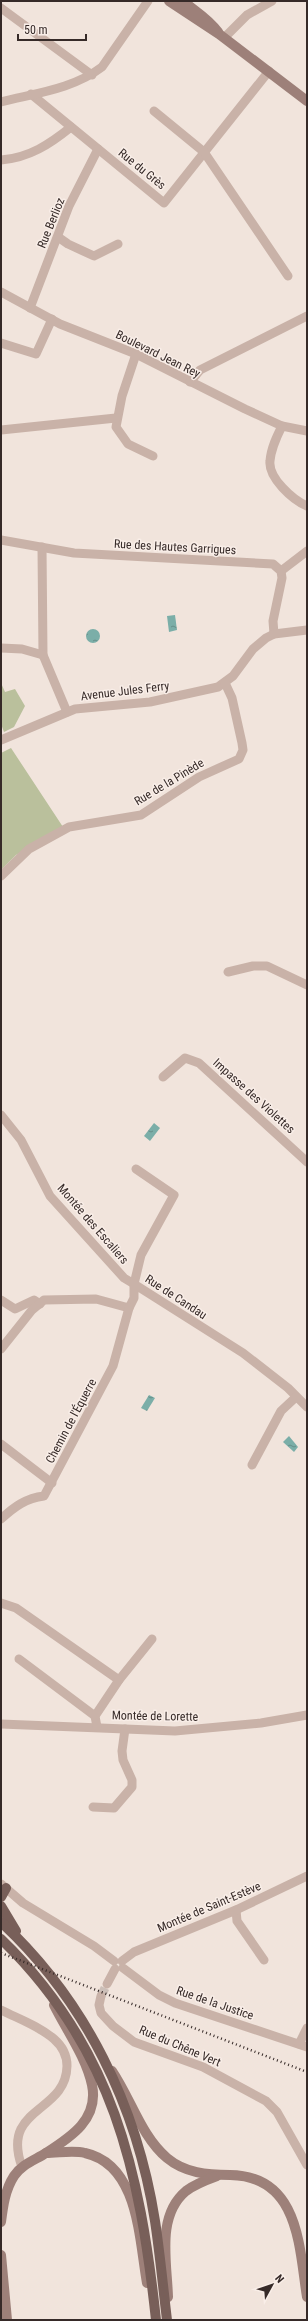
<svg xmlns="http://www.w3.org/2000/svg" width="308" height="2321" viewBox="0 0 308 2321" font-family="'Roboto Condensed',sans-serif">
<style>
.green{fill:#bac09c}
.water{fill:url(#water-ripples)}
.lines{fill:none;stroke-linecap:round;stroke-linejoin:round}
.minor-tunnel{stroke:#ccbfb8;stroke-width:9;stroke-dasharray:9 4.5;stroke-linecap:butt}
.minor{stroke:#c9b2a8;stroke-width:9}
.secondary{stroke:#9d8079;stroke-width:10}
.primary{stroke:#785f59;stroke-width:10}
.rail{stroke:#362a28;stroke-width:2.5;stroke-dasharray:1 3;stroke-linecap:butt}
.labels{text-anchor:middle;stroke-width:3;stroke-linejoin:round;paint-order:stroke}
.street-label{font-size:12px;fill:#362a28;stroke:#f9eee8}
</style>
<defs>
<pattern id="water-ripples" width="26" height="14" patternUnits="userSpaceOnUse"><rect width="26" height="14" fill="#7baea8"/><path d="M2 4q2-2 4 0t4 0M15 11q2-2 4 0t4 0" fill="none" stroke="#668e89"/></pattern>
</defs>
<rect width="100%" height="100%" fill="#f1e4dc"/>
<!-- green -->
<g class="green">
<polygon points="1,683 5,692 15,689 25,706 14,727 4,732 1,724"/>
<polygon points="11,748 63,827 16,855 1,870 1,753"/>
</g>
<!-- water -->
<g class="water">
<polygon points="175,615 177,630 169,632 167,616"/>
<circle cx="93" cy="636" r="7"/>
<polygon points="154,1123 160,1128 150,1141 144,1136"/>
<polygon points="149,1395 155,1398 147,1411 141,1408"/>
<polygon points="289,1436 298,1447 294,1452 283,1442"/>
</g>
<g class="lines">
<!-- minor-tunnel -->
<polyline class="minor-tunnel" points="101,1996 107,1984"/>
<!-- minor -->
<g class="minor">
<polyline points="1,8 92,75"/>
<polyline points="224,38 247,15 272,1"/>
<polyline points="31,94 164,203 269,71"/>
<path d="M1,102C36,93 73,89 102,67L148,1"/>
<polyline points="154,111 204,152 288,276"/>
<path d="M1,160C29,158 50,144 71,127"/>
<polyline points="58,237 68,244 94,256 118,244"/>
<polyline points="1,292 60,324 136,354 245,409 282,426 307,431"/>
<polyline points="30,308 69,206 98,149"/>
<polyline points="1,343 36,354 52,319"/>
<polyline points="136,354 122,396 116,427 128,444 153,456"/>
<polyline points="190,382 200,370 307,316"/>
<path d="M282,426C277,436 271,448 270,461C268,478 293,500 307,506"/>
<polyline points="1,430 116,418"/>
<polyline points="1,540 74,553 273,564 281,571 282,578 273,621 274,634"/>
<polyline points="42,547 43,655 67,712"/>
<polyline points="281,571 307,551"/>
<polyline points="1,648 22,649 43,655"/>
<polyline points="1,740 75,709 150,702 218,687 233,676 253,649 266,638 274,634 307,630"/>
<polyline points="1,876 29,849 69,827 141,815 199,777 239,759 243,750 242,743 232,698 225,683"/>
<polyline points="228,972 253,966 267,966 307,985"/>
<polyline points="163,1077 185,1058 199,1063 307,1162"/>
<polyline points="1,1115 21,1140 50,1196 124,1278 134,1284 141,1255 174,1195 136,1169"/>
<polyline points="1,1300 15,1309 34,1300 40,1304"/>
<polyline points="1,1349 32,1310 44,1300 96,1299 129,1308 134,1298 134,1284 243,1353 288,1388 307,1407"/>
<polyline points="1,1444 52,1483"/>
<polyline points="252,1465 281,1411 296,1397"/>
<path d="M1,1519C14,1507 26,1498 44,1496L113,1366L129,1308"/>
<polyline points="1,1603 16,1608 119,1680"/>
<polyline points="19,1659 95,1716"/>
<polyline points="1,1724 175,1731 261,1723 307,1715"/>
<polyline points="97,1727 95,1716 119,1680 152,1639"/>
<polyline points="93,1807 114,1808 132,1787 132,1780 123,1760 122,1751 125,1729"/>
<polyline points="1,1884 23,1903 94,1946 114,1961"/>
<polyline points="236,1910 237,1921 264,1960"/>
<polyline points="122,1961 134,1952 236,1910 307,1876"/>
<polyline points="123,1968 159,1995 175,2003 307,2047"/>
<polyline points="107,1984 115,1969"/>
<polyline points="101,1996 99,2005 101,2013 113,2026 134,2042 203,2067 266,2101 277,2112 307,2165"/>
<path d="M1,2010C19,2019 39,2026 54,2039C62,2046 67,2055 67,2066C66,2114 0,2106 22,2167"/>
<polyline points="299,2044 307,2028"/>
</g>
<!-- secondary -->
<g class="secondary">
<polyline points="169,1 219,34 307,101"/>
<path d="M183,1C196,12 208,18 218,32"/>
<path d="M112,2071C131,2099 141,2136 167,2158C185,2173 207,2175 230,2175C300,2176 299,2248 307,2297"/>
<path d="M46,2153C59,2153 73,2150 85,2153C139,2165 139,2239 147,2283"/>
<path d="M1,2222C3,2206 5,2190 14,2176C22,2164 35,2160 46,2153C71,2137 99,2119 92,2085C86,2057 67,2031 54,2005"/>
<polyline points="1,2255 7,2320"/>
<path d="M168,2297C167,2262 156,2216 186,2191C195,2184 206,2180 217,2176"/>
</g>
<!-- primary -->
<g class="primary">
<polyline points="1,1897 6,1888"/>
<polyline points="1,1906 16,1931"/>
<path d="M1,1922C86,2001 137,2106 155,2221C160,2254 163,2287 167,2320"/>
<path d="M1,1939C113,2047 140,2171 156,2320"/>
</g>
<!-- rail -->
<polyline class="rail" points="1,1953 307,2072"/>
</g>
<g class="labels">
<!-- street labels -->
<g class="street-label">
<text transform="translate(142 169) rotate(39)" y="4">Rue du Grès</text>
<text transform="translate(51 223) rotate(-68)" y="4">Rue Berlioz</text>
<text transform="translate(158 354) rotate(26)" y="4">Boulevard Jean Rey</text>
<text transform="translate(175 547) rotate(3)" y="4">Rue des Hautes Garrigues</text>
<text transform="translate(125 691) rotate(-7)" y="4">Avenue Jules Ferry</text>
<text transform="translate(169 782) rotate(-31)" y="4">Rue de la Pinède</text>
<text transform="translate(254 1096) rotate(42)" y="4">Impasse des Violettes</text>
<text transform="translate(93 1224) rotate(49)" y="4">Montée des Escaliers</text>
<text transform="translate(176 1297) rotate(33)" y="4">Rue de Candau</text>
<text transform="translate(71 1421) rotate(-62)" y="4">Chemin de l'Équerre</text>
<text transform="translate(155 1716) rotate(1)" y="4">Montée de Lorette</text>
<text transform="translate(209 1907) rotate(-23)" y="4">Montée de Saint-Estève</text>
<text transform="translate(215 2003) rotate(19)" y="4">Rue de la Justice</text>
<text transform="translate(180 2046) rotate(23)" y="4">Rue du Chêne Vert</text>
</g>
</g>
<!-- border -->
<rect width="308" height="2321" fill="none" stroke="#362a28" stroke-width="4"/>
<!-- north arrow -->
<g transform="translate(272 2285) rotate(50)" stroke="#f9eee8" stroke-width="3" paint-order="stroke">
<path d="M0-3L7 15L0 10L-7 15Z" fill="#362a28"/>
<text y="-6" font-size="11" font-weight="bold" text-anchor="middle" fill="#362a28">N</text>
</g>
<!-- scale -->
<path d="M18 34v6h68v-6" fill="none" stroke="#362a28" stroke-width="2"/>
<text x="24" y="34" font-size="12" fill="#362a28" stroke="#f9eee8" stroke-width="3" paint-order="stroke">50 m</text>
</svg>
